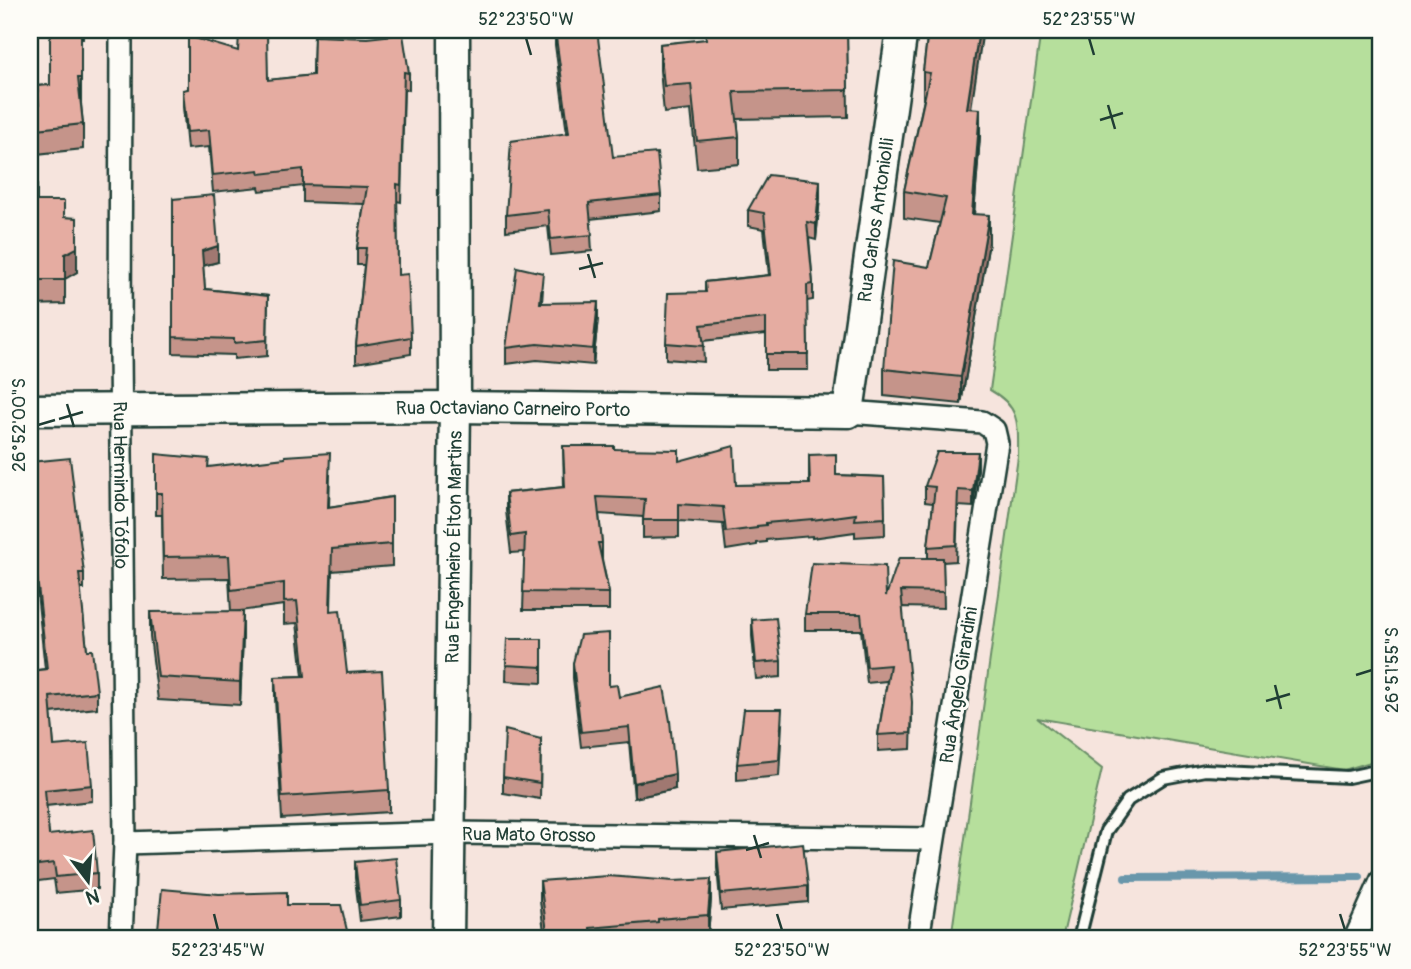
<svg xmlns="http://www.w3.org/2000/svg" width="1411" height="969" viewBox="0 0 1411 969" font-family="Pangolin,sans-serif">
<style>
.green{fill:#b6df9c;stroke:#6a8e68;stroke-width:2}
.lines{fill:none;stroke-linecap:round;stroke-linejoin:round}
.stream{stroke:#6997ab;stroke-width:8}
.lane-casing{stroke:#1f3d34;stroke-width:16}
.street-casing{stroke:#1f3d34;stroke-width:26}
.secondary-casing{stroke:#1f3d34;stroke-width:35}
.lane{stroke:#fdfcf7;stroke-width:10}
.street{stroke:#fdfcf7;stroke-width:21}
.secondary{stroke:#fdfcf7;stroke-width:30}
.wall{fill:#c5948a;stroke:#1f3d34;stroke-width:2}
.shaded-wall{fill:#a07871;stroke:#1f3d34;stroke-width:2}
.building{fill:#e5aca1;stroke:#1f3d34;stroke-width:2}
.ticks{fill:none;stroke:#1f3d34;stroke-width:2.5}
.labels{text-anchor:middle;stroke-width:6;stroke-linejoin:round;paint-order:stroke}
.street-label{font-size:19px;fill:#1f3d34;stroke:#fdfcf7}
.neatline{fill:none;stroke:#1f3d34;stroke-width:2.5}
.ticks-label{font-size:18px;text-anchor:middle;fill:#1f3d34}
</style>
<rect width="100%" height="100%" fill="#f6e4dd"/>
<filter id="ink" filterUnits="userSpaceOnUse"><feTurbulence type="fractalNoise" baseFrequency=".0143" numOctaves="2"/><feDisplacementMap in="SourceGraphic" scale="14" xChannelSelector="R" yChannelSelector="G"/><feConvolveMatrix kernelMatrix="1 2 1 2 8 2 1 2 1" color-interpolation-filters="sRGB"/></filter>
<g filter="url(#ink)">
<!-- green -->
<path class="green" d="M1041,30H1381V756L1374,761L1344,770L1037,718L1102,769L1062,939H951L1018,457C1018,425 1021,407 990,390Z"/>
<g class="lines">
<!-- stream -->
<polyline class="stream" points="1125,878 1360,877"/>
<defs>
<polyline id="lane" points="1079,939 1106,831 1128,800 1163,778 1205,770 1348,777 1381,770"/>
<g id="street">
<path id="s1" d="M121,30L120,352L125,843L121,939"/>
<polyline points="848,412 982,422 994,430 997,443 918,939"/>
<path id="s2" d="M125,843L451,833L933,839"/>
<polyline points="1355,939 1381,881"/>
</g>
<g id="secondary">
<path id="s3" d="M30,410L455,407L848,412L902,30"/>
<path id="s4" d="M448,939L455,407L454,30"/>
</g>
</defs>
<!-- lane casing -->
<use href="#lane" class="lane-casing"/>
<!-- street casing -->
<use href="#street" class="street-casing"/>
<!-- secondary casing -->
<use href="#secondary" class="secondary-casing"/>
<!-- lane -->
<use href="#lane" class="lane"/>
<!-- street -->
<use href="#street" class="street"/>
<!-- secondary -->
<use href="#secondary" class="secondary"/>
</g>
<!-- wall -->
<g class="wall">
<polygon points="52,30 83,30 83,39 81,39 81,103 83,124 83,149 37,154 37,201 64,217 77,272 65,278 65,304 30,305 30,107 37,107 37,86 50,85"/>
<polygon points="555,30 613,157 661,195 661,211 590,219 592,251 551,255 548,226 506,231 506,215 567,133 555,45"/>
<polygon points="847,30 848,117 737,119 739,137 739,164 697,168 691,110 664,113 660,70 660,44"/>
<polygon points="928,30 971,108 980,136 974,214 989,242 961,404 884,396 884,369 929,267 940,223 904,218 904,191 924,99 923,99 923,72"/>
<polygon points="314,36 409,73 409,90 404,89 401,202 397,201 398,275 411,337 411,354 356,363 356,346 364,265 357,265 357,248 364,204 303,202 303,186 260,191 259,187 213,192 209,147 187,149 183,107 183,90 313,75"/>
<polygon points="820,197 816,240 809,238 813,284 813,300 807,301 808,370 766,370 766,334 703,341 704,362 666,359 666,343 705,292 705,282 769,275 764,229 748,226 748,210"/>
<polygon points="173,199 218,262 203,266 205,289 268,296 267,356 234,359 234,355 173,353"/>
<polygon points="543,289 542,303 598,318 593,365 537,360 506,364 506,348"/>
<polygon points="563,446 614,449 679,461 736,485 809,484 809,455 836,475 884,477 885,535 855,537 855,532 812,538 812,536 766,540 766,542 757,543 757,545 726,550 723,524 679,521 679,537 643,538 643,517 599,514 602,543 602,559 609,593 609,610 523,610 525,552 511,553 506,511 506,493 564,487"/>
<polygon points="156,454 209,467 330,475 329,507 392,497 392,566 332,571 331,611 347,673 389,790 389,812 282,819 275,699 275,677 303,676 297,623 284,624 284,605 239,611 243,635 240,705 158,700 150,636 150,612 231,612 229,578 163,579 162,515 156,515"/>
<polygon points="30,462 84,573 84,589 80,589 87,650 97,692 97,708 51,713 54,746 92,785 92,801 46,806 49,835 97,873 97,889 56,893 54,879 30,882 30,671 45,669 35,574 30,574 30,516 32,516 30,492"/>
<polygon points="978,468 973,507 958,506 956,561 943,562 944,608 902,607 912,718 911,749 878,751 878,735 887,681 867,683 861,630 805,630 805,614 886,596 928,558 928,547 933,503 925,502 925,486"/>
<polygon points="752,620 781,661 781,677 756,679 752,636"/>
<polygon points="507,639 542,639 542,683 506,681"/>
<polygon points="573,663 609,686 619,697 675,789 634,798 629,742 581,747 573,678"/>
<polygon points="782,725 779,776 737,780 737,764"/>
<polygon points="541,739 540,799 503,793 503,777"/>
<polygon points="717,852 808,886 808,902 721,910 717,868"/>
<polygon points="355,862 401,900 401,916 360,921 355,878"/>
<polygon points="540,881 711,899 708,935 658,939 545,939 540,901"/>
<polygon points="287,905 349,939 158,939 158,929"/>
</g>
<!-- shaded-wall -->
<g class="shaded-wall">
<polygon points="979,30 983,30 967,135 967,108"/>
<polygon points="980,109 980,136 972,241 972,214"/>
<polygon points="820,181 820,197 816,240 816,224"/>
<polygon points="989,215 989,242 961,404 961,377"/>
<polygon points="77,218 77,272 65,279 65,254"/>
<polygon points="218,246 218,262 202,266 202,251"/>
<polygon points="598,302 598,318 593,365 593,349"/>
<polygon points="978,452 978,468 973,507 973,491"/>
<polygon points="243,611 243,635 240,705 240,682"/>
<polygon points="675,774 675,789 634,798 634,783"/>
<polygon points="711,879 711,899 708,935 708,915"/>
</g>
<!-- building -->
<g class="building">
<polygon points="52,30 81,30 81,78 78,78 83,124 37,129 36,201 64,201 64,217 77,218 77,248 65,254 65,280 30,280 30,107 39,107 37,86 50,85 50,34 52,34"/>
<polygon points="555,30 597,30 613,157 657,153 661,195 589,203 592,235 551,239 548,210 506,215 511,141 569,133"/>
<polygon points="705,30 847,30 848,90 734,92 739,137 697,141 691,84 664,86 660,44 706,39"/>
<polygon points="928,30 979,30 967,108 980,109 972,214 989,215 961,377 884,369 893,261 929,267 946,198 904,191 930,73 923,72"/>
<polygon points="267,33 268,80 313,75 314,36 367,38 403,34 409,73 404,72 401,185 397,184 398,275 408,274 411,337 356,346 366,248 357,248 367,187 303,185 303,169 260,174 259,170 213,175 209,130 187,132 183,90 188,89 188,36 238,51 239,34"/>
<polygon points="768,175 820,181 816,224 807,222 813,284 807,285 808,354 766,354 766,318 701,325 704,346 666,343 668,293 706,292 705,282 771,275 764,213 748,210"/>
<polygon points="214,195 218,246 202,251 205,289 268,296 267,340 234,343 234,339 173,337 173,199"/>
<polygon points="517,267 543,273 540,303 598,302 593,349 537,344 506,348"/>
<polygon points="563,446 614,446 614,449 679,450 679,461 734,446 736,485 810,484 809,455 836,454 836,475 884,477 885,518 855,520 856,514 812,520 812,519 766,523 766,525 757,526 757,528 726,532 723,507 679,504 679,520 643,520 645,499 597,497 602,543 598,543 609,593 523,592 525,534 511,536 506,493 565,487"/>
<polygon points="937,452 978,452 973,491 958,490 956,545 928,547 935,487 925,486"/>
<polygon points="330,453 328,507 392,497 392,544 332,549 330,611 340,610 347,673 382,671 389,790 282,797 275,677 305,676 297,601 284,602 284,583 231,590 229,556 163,557 162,493 156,493 156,454 209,459 208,467 285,458 285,456"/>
<polygon points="70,458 84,573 79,573 87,650 92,650 97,692 50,697 54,746 88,743 92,785 45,790 49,835 93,830 97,873 56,877 54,863 30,866 30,671 47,669 35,558 30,558 30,516 34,515 30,476 30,462"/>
<polygon points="899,558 943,558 944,592 901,591 912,702 911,733 878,735 890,665 867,667 861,614 805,614 812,563 885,566 886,596"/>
<polygon points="243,611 240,682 158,677 150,612"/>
<polygon points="776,618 781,661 756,663 752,620"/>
<polygon points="609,633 609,686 617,685 619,697 664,687 670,721 675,774 634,783 629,727 581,732 573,663 580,635"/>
<polygon points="507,639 542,639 542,667 506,665"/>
<polygon points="744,709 782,709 779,760 737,764"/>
<polygon points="505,730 541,739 540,783 503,777"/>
<polygon points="803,843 808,886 721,894 717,852"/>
<polygon points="396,858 401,900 360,905 355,862"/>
<polygon points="608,876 674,881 711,879 708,915 658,919 658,922 590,928 590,939 548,939 540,881"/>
<polygon points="162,889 219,894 287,892 287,905 341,905 349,939 168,939 166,929 158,929"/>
</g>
</g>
<!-- ticks -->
<path class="ticks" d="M526,38L531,55M1089,38L1094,55M1108,105L1115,129M1100,120L1123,113M588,254L595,278M579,269L603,263M67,404L74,427M59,419L83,412M38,425L55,420M1356,675L1372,670M1275,685L1281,709M1266,701L1290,694M754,835L761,858M746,850L769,843M214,914L218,930M777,914L782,930M1340,914L1345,930"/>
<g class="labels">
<!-- street labels -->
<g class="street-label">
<text dy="7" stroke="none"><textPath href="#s3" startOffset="1012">Rua Carlos Antoniolli</textPath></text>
<text dy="7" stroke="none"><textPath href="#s3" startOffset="483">Rua Octaviano Carneiro Porto</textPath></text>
<text dy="7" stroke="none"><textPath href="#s1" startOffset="455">Rua Hermindo Tófolo</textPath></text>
<text dy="7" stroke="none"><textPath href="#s4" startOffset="392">Rua Engenheiro Élton Martins</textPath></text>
<text transform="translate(958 685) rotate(-81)" y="7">Rua Ângelo Girardini</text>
<text dy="7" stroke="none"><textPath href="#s2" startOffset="404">Rua Mato Grosso</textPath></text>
</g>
</g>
<!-- margin -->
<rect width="1411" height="969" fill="none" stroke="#fdfcf7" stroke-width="77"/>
<!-- north arrow -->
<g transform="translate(88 881) rotate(164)" stroke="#fdfcf7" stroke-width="5" paint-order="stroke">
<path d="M0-5L12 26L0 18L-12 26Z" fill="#1f3d34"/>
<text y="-10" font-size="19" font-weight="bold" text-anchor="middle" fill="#1f3d34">N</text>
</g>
<rect x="38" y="38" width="1334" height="892" class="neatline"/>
<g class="ticks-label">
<text x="526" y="25">52°23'50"W</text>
<text x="1089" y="25">52°23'55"W</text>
<text transform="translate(19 425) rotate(-90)" y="6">26°52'00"S</text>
<text transform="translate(1392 670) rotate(-90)" y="6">26°51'55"S</text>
<text x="218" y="956">52°23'45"W</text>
<text x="782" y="956">52°23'50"W</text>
<text x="1345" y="956">52°23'55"W</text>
</g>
</svg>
